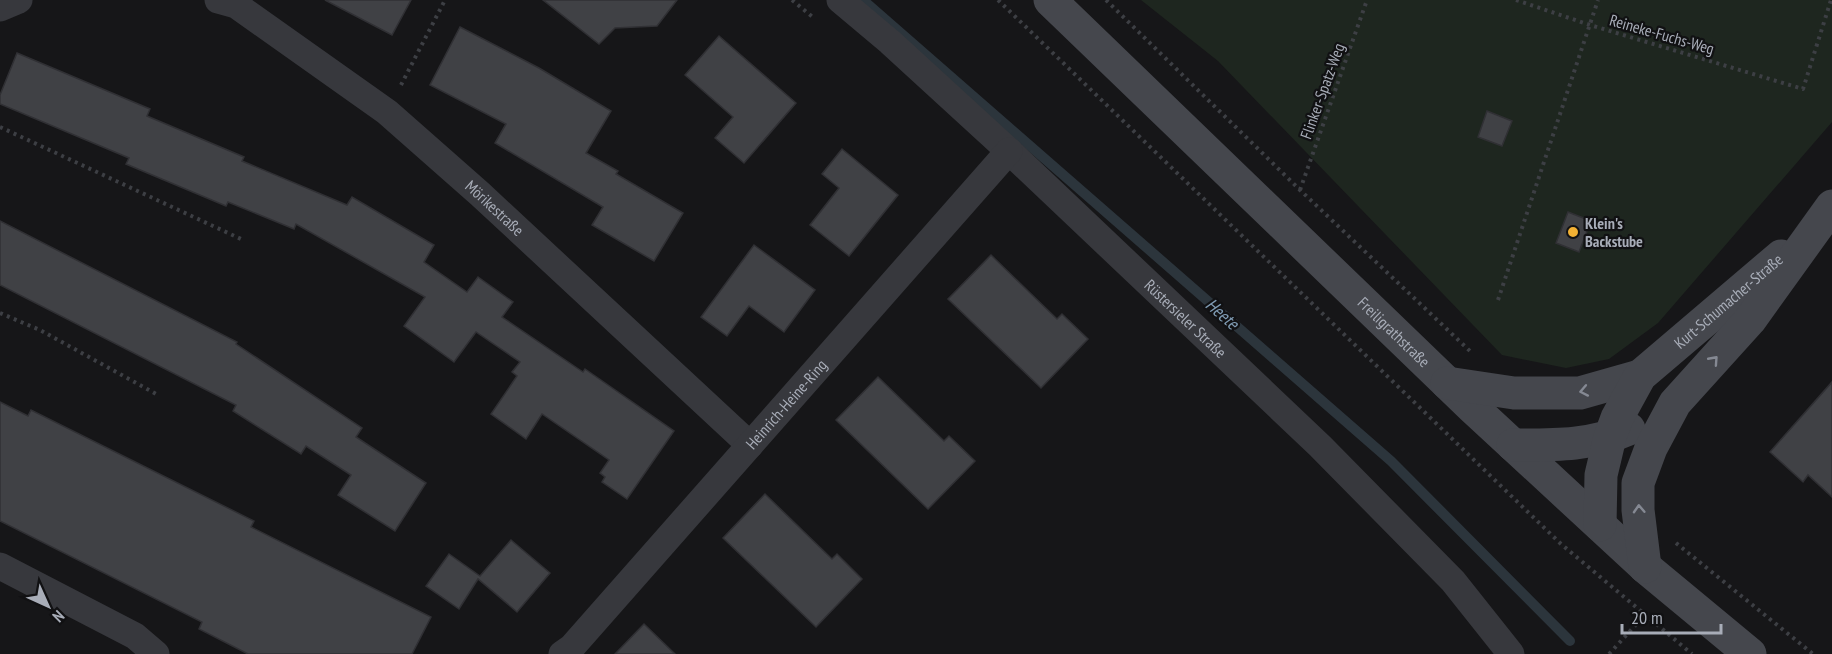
<svg xmlns="http://www.w3.org/2000/svg" width="1832" height="654" viewBox="0 0 1832 654" font-family="'PT Sans Narrow',sans-serif">
<style>
.green{fill:#1e261f}
.lines{fill:none;stroke-linecap:round;stroke-linejoin:round}
.stream{stroke:#2c353c;stroke-width:10}
.building{fill:#404145;stroke:#303034;stroke-width:1.5}
.path{stroke:#3d3f44;stroke-width:4;stroke-dasharray:3 4.5;stroke-linecap:butt}
.street{stroke:#37383d;stroke-width:27}
.secondary{stroke:#45474d;stroke-width:33}
.oneway{stroke:#858993}
.poi-dot{fill:#f2b134;stroke:#111113;stroke-width:2}
.labels{text-anchor:middle;stroke-width:4.5;stroke-linejoin:round;paint-order:stroke}
.street-label{font-size:16px;fill:#a8adb8;stroke:#111113}
.poi-label{font-size:16px;font-weight:bold;fill:#a8adb8;stroke:#111113;text-anchor:start}
.water-label{font-size:18px;font-style:italic;fill:#7f9bb3;stroke:#111113}
</style>
<rect width="100%" height="100%" fill="#161618"/>
<!-- green -->
<polygon class="green" points="1141,0 1832,0 1832,122 1658,323 1609,359 1566,368 1502,355 1218,61"/>
<g class="lines">
<!-- stream -->
<polyline class="stream" points="863,0 1391,461 1570,641"/>
</g>
<!-- building -->
<g class="building">
<polygon points="325,0 411,0 392,35"/>
<polygon points="543,0 677,0 657,26 615,28 599,44"/>
<polygon points="460,27 539,68 611,111 586,153 618,171 616,174 683,213 654,261 592,225 603,207 495,143 506,124 430,85"/>
<polygon points="719,36 796,103 744,163 715,138 733,117 685,75"/>
<polygon points="17,53 150,109 147,116 244,157 242,161 347,205 352,197 434,245 424,262 467,292 478,277 513,302 502,317 583,372 585,369 674,431 627,499 602,482 605,477 600,473 609,460 542,414 526,439 491,414 517,376 512,372 520,362 476,332 454,362 404,326 425,297 296,224 294,229 228,202 226,206 126,164 129,158 0,104 0,95"/>
<polygon points="1487,111 1512,121 1502,146 1478,137"/>
<polygon points="842,149 898,195 849,256 810,225 839,188 822,174"/>
<polygon points="1568,212 1591,221 1579,252 1556,243"/>
<polygon points="0,221 237,342 236,344 362,428 356,437 426,483 395,531 338,495 351,475 306,446 301,454 233,411 236,405 0,285"/>
<polygon points="754,245 815,290 784,332 749,306 727,336 701,317"/>
<polygon points="991,255 1057,319 1062,314 1088,339 1041,388 948,299"/>
<polygon points="878,377 944,441 949,436 975,461 928,509 836,420"/>
<polygon points="1832,382 1832,497 1808,475 1803,482 1770,452"/>
<polygon points="0,402 28,416 31,410 254,521 251,527 431,617 412,654 248,654 199,629 202,622 0,521"/>
<polygon points="765,494 832,559 837,554 862,579 816,627 723,538"/>
<polygon points="511,540 550,573 517,612 478,579 459,609 426,586 449,554 480,576"/>
<polygon points="644,624 675,654 615,654"/>
</g>
<g class="lines">
<!-- path -->
<g class="path">
<polyline points="792,0 815,19"/>
<polyline points="998,0 1561,544 1692,654"/>
<polyline points="1106,0 1300,190 1471,352"/>
<polyline points="1516,0 1590,25 1803,89 1831,0"/>
<polyline points="401,85 445,0"/>
<polyline points="0,127 241,239"/>
<polyline points="1300,190 1367,0"/>
<polyline points="1498,300 1598,0"/>
<polyline points="0,313 40,330 158,395"/>
<polyline points="1676,543 1813,654"/>
<polyline points="1609,654 1644,616"/>
</g>
<!-- street -->
<g class="street">
<path id="s1" d="M218,0L236,5L387,112L480,194L750,445"/>
<path id="s2" d="M840,0L890,42L1009,151L1320,446L1453,581L1511,654"/>
<polyline points="0,8 19,0"/>
<polyline points="0,566 135,636 156,654"/>
<path id="s3" d="M562,654L572,647L1009,151"/>
</g>
<!-- secondary -->
<g class="secondary">
<path id="s4" d="M1050,0L1472,407L1645,567L1750,654"/>
<polyline points="1447,383 1514,393 1580,393 1640,376"/>
<path d="M1513,445C1553,445 1591,446 1629,429"/>
<path id="s5" d="M1600,525L1601,475L1610,437L1617,418L1640,376L1781,256"/>
<polyline points="1645,567 1638,510 1638,483 1651,448 1675,403 1750,320 1832,206"/>
</g>
</g>
<!-- one-way arrows -->
<defs><path id="oneway-chevron" d="M-2-3.5L2.5 0L-2 3.5" fill="none" stroke-width="1.6" stroke-linecap="round" stroke-linejoin="round" transform="scale(1.5)"/></defs>
<g class="oneway">
<use href="#oneway-chevron" transform="translate(1714 360) rotate(-48)"/>
<use href="#oneway-chevron" transform="translate(1584 391) rotate(169)"/>
<use href="#oneway-chevron" transform="translate(1639 509) rotate(-93)"/>
</g>
<!-- markers -->
<circle class="poi-dot" cx="1573" cy="232" r="6"/>
<g class="labels">
<!-- street labels -->
<g class="street-label">
<text transform="translate(1662 34) rotate(16)" y="6">Reineke-Fuchs-Weg</text>
<text transform="translate(1322 91) rotate(-70)" y="6">Flinker-Spatz-Weg</text>
<text dy="6" stroke="none"><textPath href="#s1" startOffset="348">Mörikestraße</textPath></text>
<text dy="6" stroke="none"><textPath href="#s5" startOffset="273">Kurt-Schumacher-Straße</textPath></text>
<text dy="6" stroke="none"><textPath href="#s2" startOffset="470">Rüstersieler Straße</textPath></text>
<text dy="6" stroke="none"><textPath href="#s4" startOffset="478">Freiligrathstraße</textPath></text>
<text dy="6" stroke="none"><textPath href="#s3" startOffset="336">Heinrich-Heine-Ring</textPath></text>
</g>
<!-- poi labels -->
<g class="poi-label">
<text x="1585" y="229">Klein's<tspan x="1585" dy="18">Backstube</tspan></text>
</g>
<!-- water labels -->
<g class="water-label">
<text transform="translate(1222 314) rotate(41)" y="6">Heete</text>
</g>
</g>
<!-- north arrow -->
<g transform="translate(48 606) rotate(135)" stroke="#111113" stroke-width="4.5" paint-order="stroke">
<path d="M0-4.5L10 22L0 15L-10 22Z" fill="#a8adb8"/>
<text y="-9" font-size="16" font-weight="bold" text-anchor="middle" fill="#a8adb8">N</text>
</g>
<!-- scale -->
<path d="M1622 624v9h99v-9" fill="none" stroke="#a8adb8" stroke-width="3"/>
<text x="1631" y="624" font-size="18" fill="#a8adb8" stroke="#111113" stroke-width="4.5" paint-order="stroke">20 m</text>
</svg>
